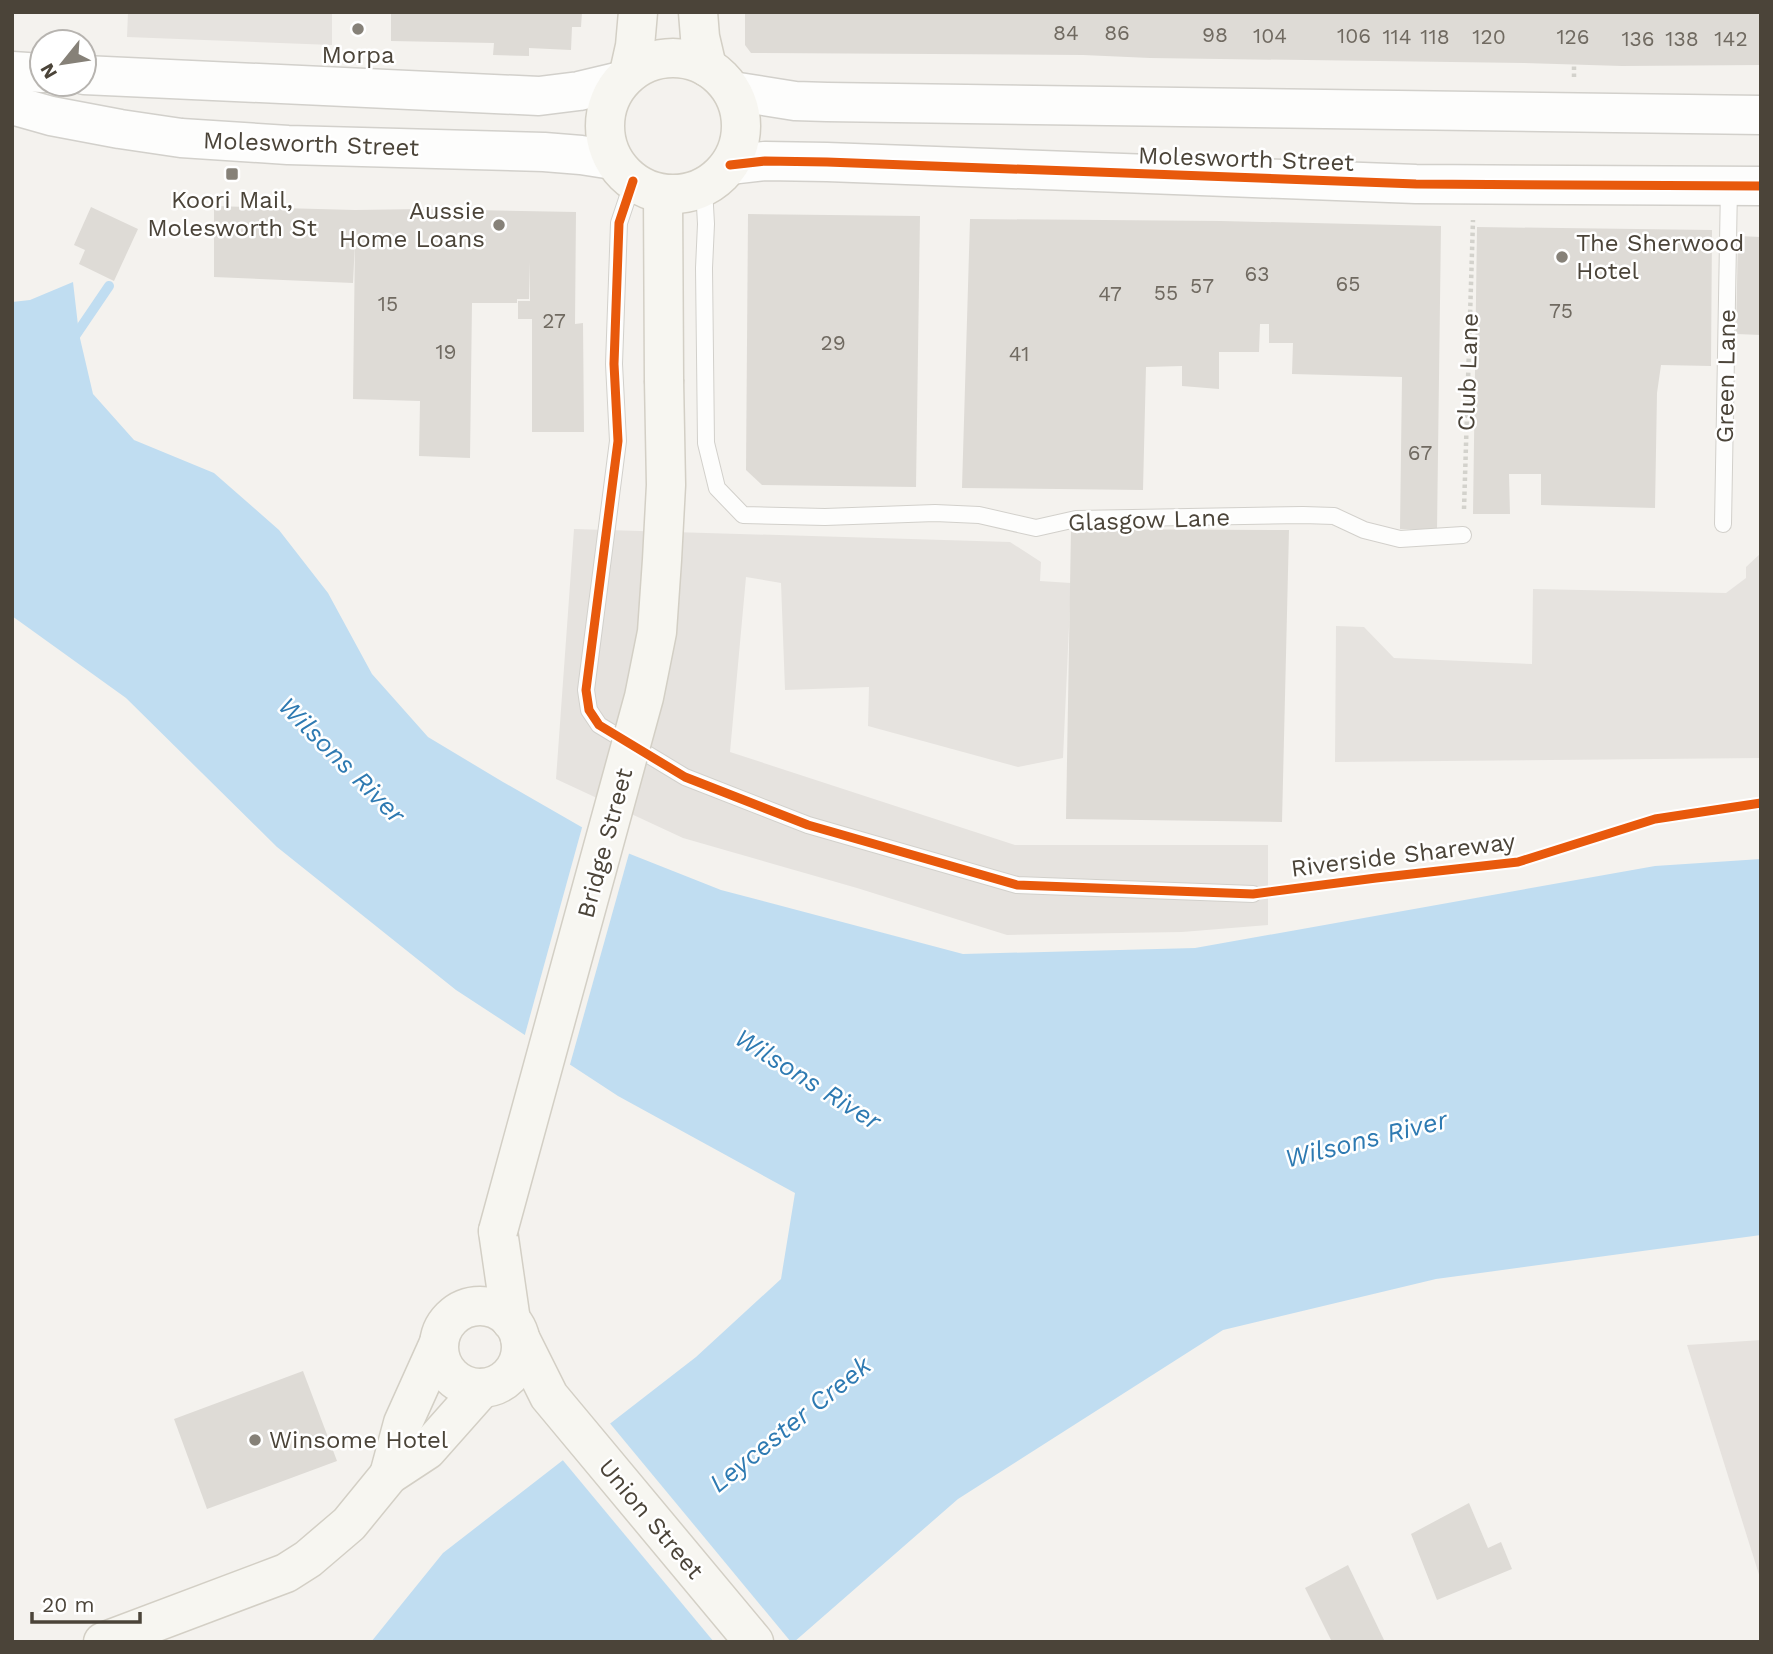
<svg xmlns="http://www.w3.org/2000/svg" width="1773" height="1654" viewBox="0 0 1773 1654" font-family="'Work Sans',sans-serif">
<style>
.industrial{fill:#e6e2de}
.parking{fill:#e6e3df}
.water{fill:#c0ddf1}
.pier{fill:#f4f2ee}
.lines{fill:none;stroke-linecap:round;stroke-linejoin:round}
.stream{stroke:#c0ddf1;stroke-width:10}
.building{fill:#dedbd6}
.service-casing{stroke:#d2d0cb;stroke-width:18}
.tertiary-casing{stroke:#d2d0cb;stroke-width:41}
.secondary-casing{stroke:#d3cfc5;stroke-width:41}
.path{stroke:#d3d2cc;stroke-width:4.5;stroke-dasharray:3.5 3.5;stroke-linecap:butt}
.service{stroke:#fdfdfc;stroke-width:16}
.tertiary{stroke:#fdfdfc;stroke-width:38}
.secondary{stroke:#f7f6f1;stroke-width:38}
.secondary-bridge-casing{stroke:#d3cfc5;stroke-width:41;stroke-linecap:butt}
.secondary-bridge{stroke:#f7f6f1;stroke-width:38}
.cycleway-casing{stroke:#fff;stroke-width:13}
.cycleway{stroke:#e8590c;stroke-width:9}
.poi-dot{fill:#868178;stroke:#fff;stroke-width:2.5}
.labels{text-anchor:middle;stroke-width:5;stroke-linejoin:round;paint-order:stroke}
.number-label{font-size:21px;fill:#706a61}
.poi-label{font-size:24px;fill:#4b4439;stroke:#fff}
.street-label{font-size:24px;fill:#4b4439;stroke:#fff}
.water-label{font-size:26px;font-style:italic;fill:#2e7ab2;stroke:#fff}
</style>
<rect width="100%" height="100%" fill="#f4f2ee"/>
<!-- industrial -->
<polygon class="industrial" points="1761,1340 1761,1581 1687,1345"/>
<!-- parking -->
<g class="parking">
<polygon points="128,12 332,12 332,45 127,37"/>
<polygon points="574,529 1010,542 1041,562 1040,581 1071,583 1063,758 1018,767 868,726 869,687 785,690 781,583 746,577 730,752 1015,845 1268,845 1268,925 1182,932 1007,935 857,888 683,838 556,779"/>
<polygon points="1761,553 1761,758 1335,762 1336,626 1364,627 1394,658 1532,664 1533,589 1726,593 1746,578 1746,567"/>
</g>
<!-- water -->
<polygon class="water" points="73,282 79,334 93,394 134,440 214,473 279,530 328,593 372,674 428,737 503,782 625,852 721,890 963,954 1195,948 1655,866 1761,859 1761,1235 1436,1279 1223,1330 958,1499 794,1642 371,1642 443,1553 696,1357 781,1279 795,1193 618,1096 456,990 277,847 126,698 12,616 12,302 30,300"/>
<!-- pier -->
<g class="pier">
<polygon points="583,824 630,850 569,1068 524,1038"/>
<polygon points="608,1421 791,1642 714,1642 561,1458"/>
</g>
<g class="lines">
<!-- stream -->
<polyline class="stream" points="71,342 109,286"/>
</g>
<!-- building -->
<g class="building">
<polygon points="391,12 582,12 581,27 572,27 571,50 529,48 529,56 493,55 494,43 391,41"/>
<polygon points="745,12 1761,12 1761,65 1622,66 1524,63 1150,58 1083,55 751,53 745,45"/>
<polygon points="214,206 355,210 423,209 576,212 575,324 583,323 584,432 532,432 532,319 518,319 518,301 530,301 530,262 529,299 517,299 517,303 472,303 470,458 419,456 420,401 353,399 355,242 353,283 214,277"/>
<polygon points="91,207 138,229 114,281 79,264 85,250 74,245"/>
<polygon points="748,214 920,216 916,487 762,485 746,470"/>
<polygon points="970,219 1221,221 1441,226 1437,530 1400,529 1402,377 1292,374 1293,343 1269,343 1269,324 1260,324 1259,352 1219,352 1219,389 1182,386 1182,366 1146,367 1143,490 962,488"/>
<polygon points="1477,227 1712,230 1711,366 1661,365 1657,393 1655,508 1541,505 1541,474 1509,474 1510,514 1473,514"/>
<polygon points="1738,236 1761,237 1761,335 1736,334"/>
<polygon points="1071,529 1289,530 1282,822 1066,819"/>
<polygon points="303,1371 337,1461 207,1509 174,1419"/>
<polygon points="1469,1503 1488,1548 1501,1542 1512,1569 1437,1600 1411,1534"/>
<polygon points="1348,1565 1385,1642 1332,1642 1305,1588"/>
</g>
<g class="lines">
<defs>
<g id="service">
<polyline points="633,181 619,223 614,364 618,441 586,690 589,710 599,725 685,777 808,825 1017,885 1253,894"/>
<polyline points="704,188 706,224 704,268 706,443 717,488 743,515 825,517 935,513 979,515 1036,528 1076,519 1303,515 1334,516 1364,530 1400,539 1463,535"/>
<polyline points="1723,524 1729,186"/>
</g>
<g id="tertiary">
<polyline points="12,71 42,73"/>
<polyline points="84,75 539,96 579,91 621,81"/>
<polyline points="732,91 795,101 827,102 1761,115"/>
<polyline points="12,105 51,116 120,129 181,138 288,145 544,152 581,155 613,160"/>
<polyline points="730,165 765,161 827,162 1416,184 1761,186"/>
</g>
<g id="secondary">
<polyline points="698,12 700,37 707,67"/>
<circle cx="673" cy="126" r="68"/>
<polyline points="629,73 635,46 638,12"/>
<polyline points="663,194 664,380"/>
<polyline points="498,1231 511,1321"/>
<circle cx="480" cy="1347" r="41"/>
<polyline points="520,1338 549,1396 754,1642"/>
<polyline points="389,1475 403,1423 439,1343"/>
<polyline points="103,1642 286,1573 308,1559 349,1524 389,1475 427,1450 482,1388"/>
</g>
</defs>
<!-- service casing -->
<use href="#service" class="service-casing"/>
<!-- tertiary casing -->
<use href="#tertiary" class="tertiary-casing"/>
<!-- secondary casing -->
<use href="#secondary" class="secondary-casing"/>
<!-- path -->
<g class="path">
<polyline points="1574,77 1574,64"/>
<polyline points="1464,509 1473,220"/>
</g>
<!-- service -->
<use href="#service" class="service"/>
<!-- tertiary -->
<use href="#tertiary" class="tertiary"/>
<!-- secondary -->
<use href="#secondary" class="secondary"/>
<defs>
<polyline id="secondary-bridge" points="498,1231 644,697 657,632 662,560 666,485 664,380"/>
</defs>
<!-- secondary-bridge casing -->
<use href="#secondary-bridge" class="secondary-bridge-casing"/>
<!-- secondary-bridge -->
<use href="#secondary-bridge" class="secondary-bridge"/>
<defs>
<g id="cycleway">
<polyline points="730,165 765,161 827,162 1416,184 1761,186"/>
<polyline points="633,181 619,223 614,364 618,441 586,690 589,710 599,725 685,777 808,825 1017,885 1253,894 1376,878 1518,862 1655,819 1761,803"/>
</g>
</defs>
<!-- cycleway casing -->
<use href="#cycleway" class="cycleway-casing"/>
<!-- cycleway -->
<use href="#cycleway" class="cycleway"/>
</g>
<!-- markers -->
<g class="poi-dot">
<circle cx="358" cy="29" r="7"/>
<rect x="225" y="167" width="14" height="14" rx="3.5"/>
<circle cx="499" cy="225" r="7"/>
<circle cx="1562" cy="257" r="7"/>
<circle cx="255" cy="1440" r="7"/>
</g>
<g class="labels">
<!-- number labels -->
<g class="number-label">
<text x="1066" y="40">84</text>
<text x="1117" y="40">86</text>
<text x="1215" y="42">98</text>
<text x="1270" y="43">104</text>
<text x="1354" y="43">106</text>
<text x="1397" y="44">114</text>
<text x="1435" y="44">118</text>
<text x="1489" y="44">120</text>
<text x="1573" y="44">126</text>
<text x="1638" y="46">136</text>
<text x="1682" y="46">138</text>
<text x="1731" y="46">142</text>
<text x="1257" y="281">63</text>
<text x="1348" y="291">65</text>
<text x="1202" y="293">57</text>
<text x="1166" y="300">55</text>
<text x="1110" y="301">47</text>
<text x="388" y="311">15</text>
<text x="1561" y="318">75</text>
<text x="554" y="328">27</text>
<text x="833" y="350">29</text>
<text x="446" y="359">19</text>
<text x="1019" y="361">41</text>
<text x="1420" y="460">67</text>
</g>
<!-- poi labels -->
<g class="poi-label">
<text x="358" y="63">Morpa</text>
<text x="232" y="208">Koori Mail,<tspan x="232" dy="28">Molesworth St</tspan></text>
<text x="485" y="219" text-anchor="end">Aussie<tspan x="485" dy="28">Home Loans</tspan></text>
<text x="1576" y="251" text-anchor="start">The Sherwood<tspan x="1576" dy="28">Hotel</tspan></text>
<text x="269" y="1448" text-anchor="start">Winsome Hotel</text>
</g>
<!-- street labels -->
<g class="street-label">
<text transform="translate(311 144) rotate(2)" y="8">Molesworth Street</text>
<text transform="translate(1246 159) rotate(2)" y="8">Molesworth Street</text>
<text transform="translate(1468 372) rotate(-88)" y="8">Club Lane</text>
<text transform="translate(1726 376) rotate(-89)" y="8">Green Lane</text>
<text transform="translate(1149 520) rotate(-2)" y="8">Glasgow Lane</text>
<text transform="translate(605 843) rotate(-75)" y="8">Bridge Street</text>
<text transform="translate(1403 855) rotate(-7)" y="8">Riverside Shareway</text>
<text transform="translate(651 1519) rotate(50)" y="8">Union Street</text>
</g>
<!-- water labels -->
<g class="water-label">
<text transform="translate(342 760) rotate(45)" y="9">Wilsons River</text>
<text transform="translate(808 1079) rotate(32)" y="9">Wilsons River</text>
<text transform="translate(1366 1139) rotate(-14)" y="9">Wilsons River</text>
<text transform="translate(790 1424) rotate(-39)" y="9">Leycester Creek</text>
</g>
</g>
<!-- border -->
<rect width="1773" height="1654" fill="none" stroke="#4b4439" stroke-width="28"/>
<!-- north arrow -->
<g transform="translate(63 63) rotate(240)"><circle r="33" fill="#ffffff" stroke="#b7b4b0" stroke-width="2"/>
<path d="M0-5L12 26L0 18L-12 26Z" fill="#868178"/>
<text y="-10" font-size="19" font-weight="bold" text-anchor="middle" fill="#4b4439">N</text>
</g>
<!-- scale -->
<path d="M32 1612v10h108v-10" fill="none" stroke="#4b4439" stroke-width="3.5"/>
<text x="42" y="1612" font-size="21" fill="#4b4439" stroke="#ffffff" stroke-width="5" paint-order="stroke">20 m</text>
</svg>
